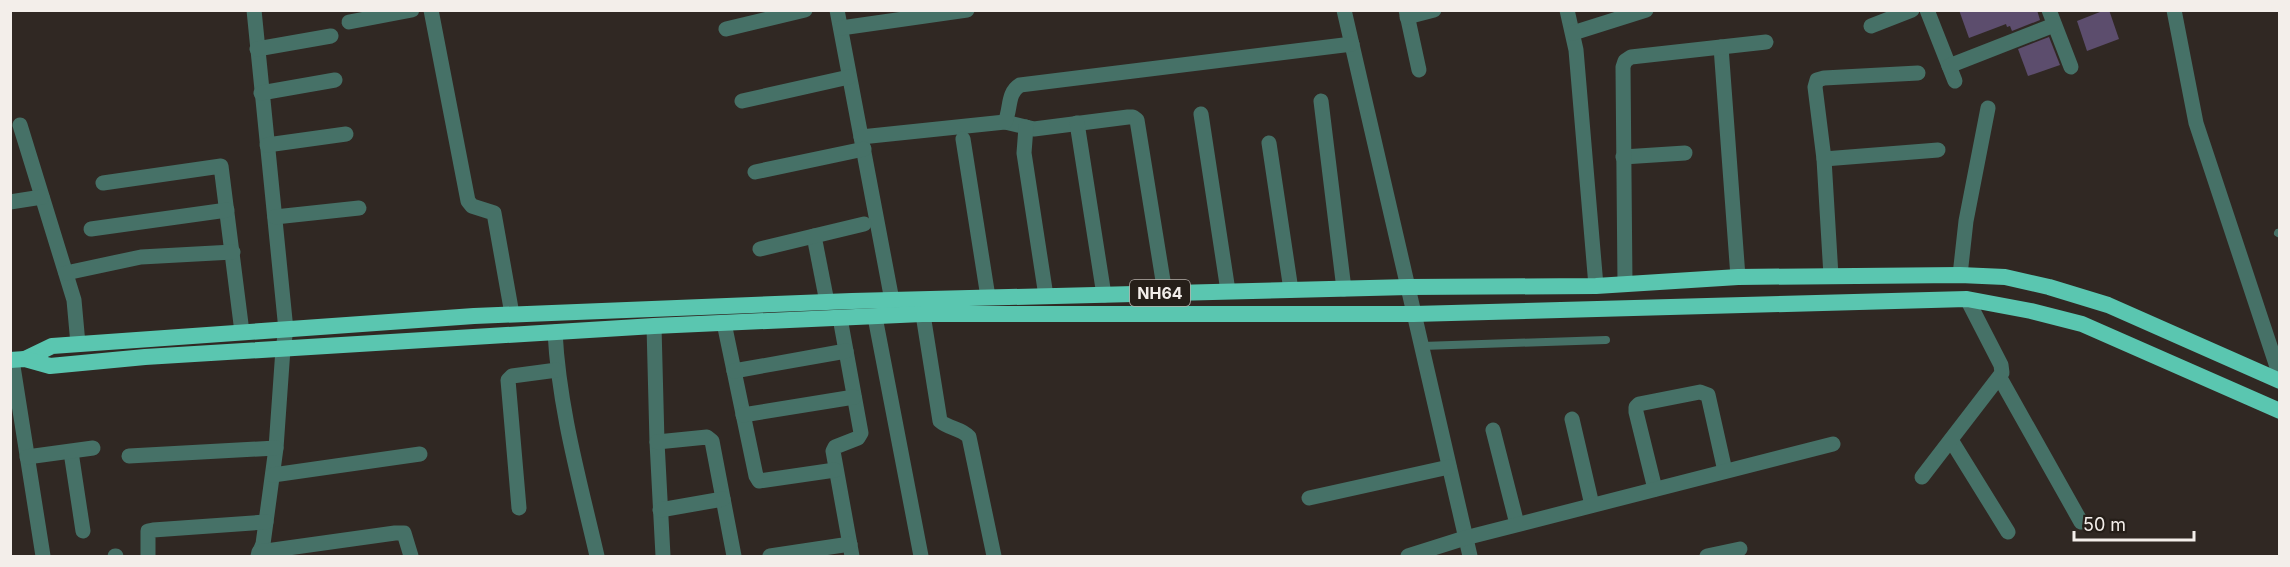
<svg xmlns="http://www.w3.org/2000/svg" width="2290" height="567" viewBox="0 0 2290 567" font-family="Inter,sans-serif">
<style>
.building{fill:#5c4d6d}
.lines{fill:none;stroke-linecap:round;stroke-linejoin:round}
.service{stroke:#467167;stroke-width:8}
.minor{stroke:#467167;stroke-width:15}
.trunk{stroke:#5ac6b0;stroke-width:16}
.labels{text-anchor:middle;stroke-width:4.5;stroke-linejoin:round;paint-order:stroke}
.shield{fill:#261f19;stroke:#b6b0ab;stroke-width:1.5}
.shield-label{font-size:16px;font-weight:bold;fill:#f3eeea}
</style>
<rect width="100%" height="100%" fill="#302823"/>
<!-- building -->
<g class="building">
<polygon points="1959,10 2037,10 2040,20 2012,31 2010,26 2007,27 2006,24 1969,38"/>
<polygon points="2105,10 2109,10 2119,39 2087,51 2077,21"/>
<polygon points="2049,37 2060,65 2028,76 2018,49"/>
</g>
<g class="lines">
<!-- service -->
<g class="service">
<polyline points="2278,233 2280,234"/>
<polyline points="1422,346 1606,340"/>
</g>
<!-- minor -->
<g class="minor">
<polyline points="254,10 286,330 283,349 276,448 263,544 258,556"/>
<polyline points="431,10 468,201 472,206 494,213 512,314"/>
<polyline points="837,10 894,311"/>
<polyline points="1344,10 1470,556"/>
<polyline points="1406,10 1419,70"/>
<polyline points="1567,10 1576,50 1596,286"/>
<polyline points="1927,10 1955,81"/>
<polyline points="2049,10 2071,67"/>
<polyline points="2174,10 2196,123 2280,376"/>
<polyline points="1407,17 1434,10"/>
<polyline points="349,22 412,10"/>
<polyline points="1871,26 1912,10"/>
<polyline points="841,28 967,10"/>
<polyline points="726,29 805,10"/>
<polyline points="1573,33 1646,10"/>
<polyline points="1721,47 1738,277"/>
<polyline points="257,49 331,36"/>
<polyline points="1949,66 2054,25"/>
<polyline points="261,93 335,80"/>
<polyline points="742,101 849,77"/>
<polyline points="1321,101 1344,289"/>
<polyline points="1201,114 1228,291"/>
<polyline points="1005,122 1034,129 1128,117 1133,117 1137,120 1165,293"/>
<polyline points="1077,123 1104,295"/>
<polyline points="20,125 74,300 78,344"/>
<polyline points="1026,127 1024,153 1046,296"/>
<path d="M861,137L1005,122C1011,109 1007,93 1020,85L1352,44"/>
<polyline points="963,139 988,297"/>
<polyline points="1269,143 1291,290"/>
<polyline points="267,145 346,134"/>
<polyline points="1623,157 1685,153"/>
<polyline points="1824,159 1938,150"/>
<polyline points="755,172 864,149"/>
<polyline points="103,183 221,166 242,332"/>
<polyline points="10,202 42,197"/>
<polyline points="275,217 359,208"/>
<polyline points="91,229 227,210"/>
<polyline points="814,236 827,302"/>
<polyline points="760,249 864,224"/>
<polyline points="66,273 141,257 233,252"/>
<polyline points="1960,275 1966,221 1988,108"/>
<polyline points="1831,276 1824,159 1815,87 1817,80 1824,78 1918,73"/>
<polyline points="1625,284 1623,67 1625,61 1631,57 1766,42"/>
<path d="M921,302L940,421C949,429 961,428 969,437L994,556"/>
<polyline points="875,317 921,556"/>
<polyline points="840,318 861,433 858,438 835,447 833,451 852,556"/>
<polyline points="724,323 756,476 759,481 835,470"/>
<polyline points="654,326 657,442 663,556"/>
<path d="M555,332C559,409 580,482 597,556"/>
<polyline points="12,360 43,556"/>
<polyline points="734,371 846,351"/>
<polyline points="2000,378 2081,522"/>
<polyline points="743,415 854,397"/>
<polyline points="1572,419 1592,505"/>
<polyline points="1493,430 1517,524"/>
<polyline points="1951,440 2008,532"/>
<polyline points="657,442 707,437 712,441 734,556"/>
<polyline points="71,452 83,531"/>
<polyline points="129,456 276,448"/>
<polyline points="27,457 93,448"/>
<polyline points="273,475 420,454"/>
<polyline points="1922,477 2002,373 2001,365 1967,299"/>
<polyline points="1655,489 1636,412 1636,407 1639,404 1700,392 1708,395 1725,471"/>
<polyline points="1309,498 1449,467"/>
<polyline points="519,508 508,380 512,376 557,370"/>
<polyline points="660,510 723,499"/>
<polyline points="259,552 395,533 404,533 411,556"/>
<polyline points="115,556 116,556"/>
<polyline points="148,556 148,531 153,530 266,522"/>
<polyline points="770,556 850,544"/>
<polyline points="1408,556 1465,538 1833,444"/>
<polyline points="1707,556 1740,549"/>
</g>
<!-- trunk -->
<g class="trunk">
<polyline points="25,359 52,346 474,316 852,301 1409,287 1596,286 1738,277 1960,275 2005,277 2049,287 2108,305 2280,381"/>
<polyline points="10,360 25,359 50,366 145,357 654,326 922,314 1414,314 1967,299 2031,311 2082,324 2280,411"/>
</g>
</g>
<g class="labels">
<!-- shield labels -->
<rect class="shield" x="1130" y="280" width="60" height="26" rx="4.5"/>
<g class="shield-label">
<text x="1160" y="299">NH64</text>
</g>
</g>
<!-- border -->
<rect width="2290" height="567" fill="none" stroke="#f3eeea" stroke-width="24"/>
<!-- scale -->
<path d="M2074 531v9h120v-9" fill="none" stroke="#f3eeea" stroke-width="3"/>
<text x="2083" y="531" font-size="18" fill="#f3eeea" stroke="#261f19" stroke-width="4.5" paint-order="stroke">50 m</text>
</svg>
